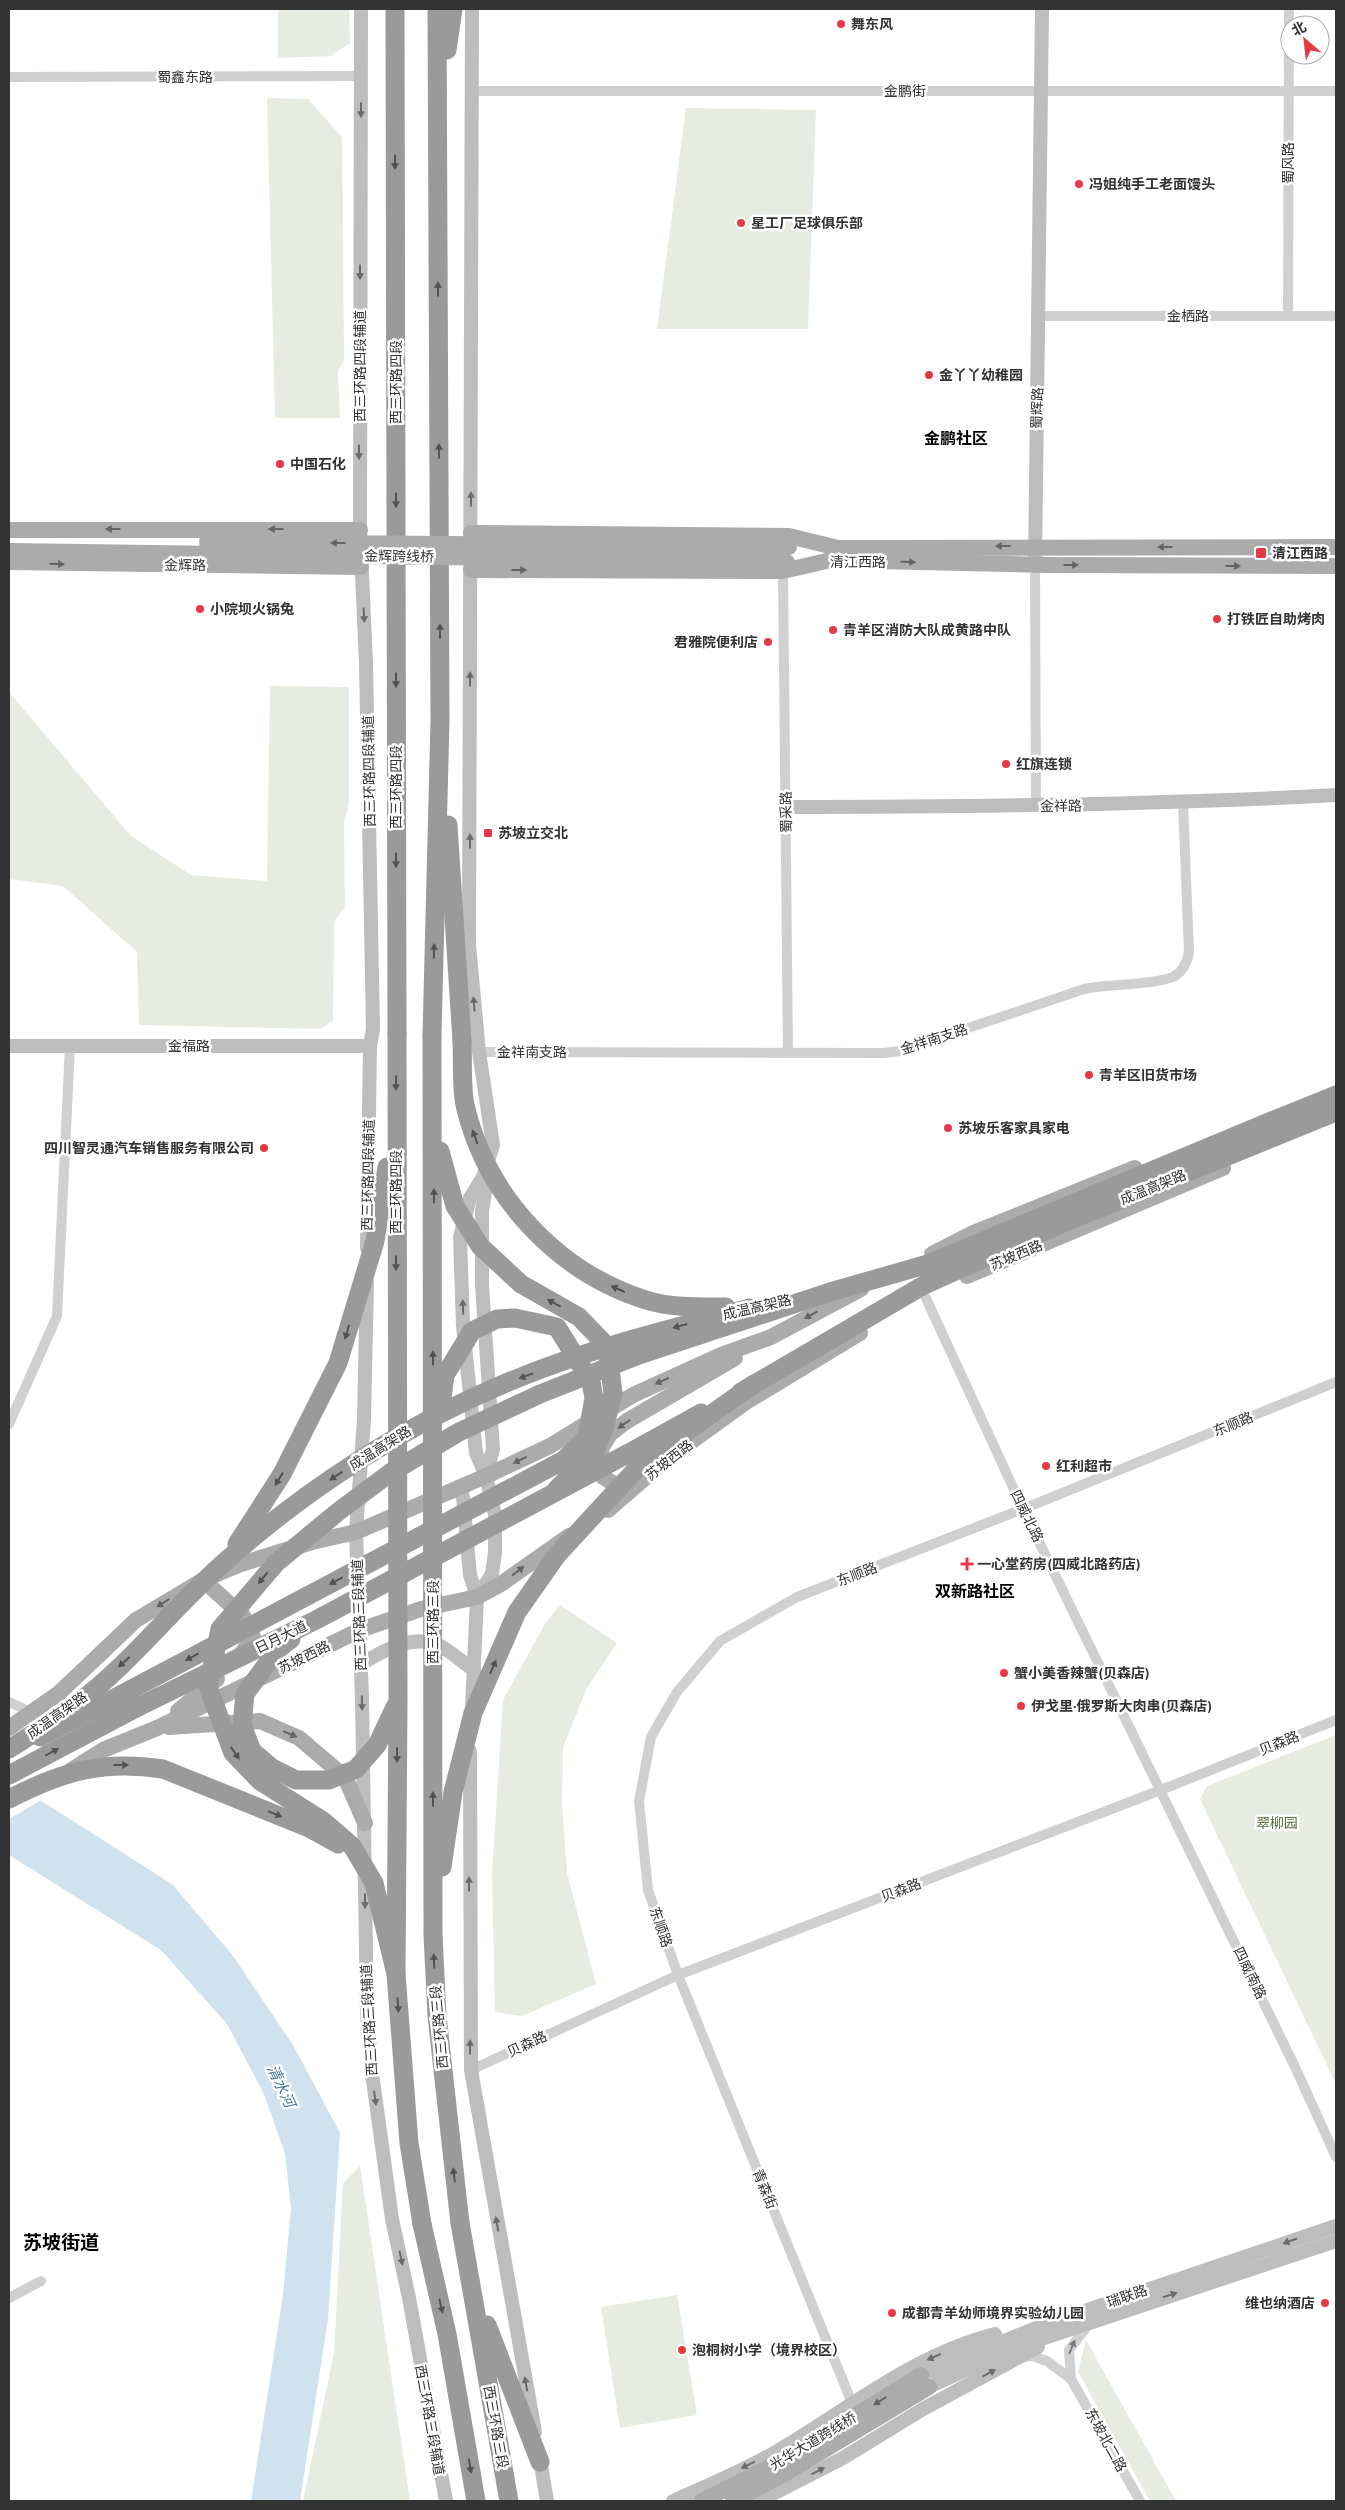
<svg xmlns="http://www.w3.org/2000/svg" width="1345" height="2510" viewBox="0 0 1345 2510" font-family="Mulish,'Noto Sans SC',sans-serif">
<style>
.green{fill:#e6ecdf}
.water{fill:#cfe2ee}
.pier{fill:#fff}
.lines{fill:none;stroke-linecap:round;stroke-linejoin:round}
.street{stroke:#d0d0d0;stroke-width:10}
.secondary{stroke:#bdbdbd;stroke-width:14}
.primary{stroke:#ababab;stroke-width:16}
.highway{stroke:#9a9a9a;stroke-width:19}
.primary-bridge{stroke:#ababab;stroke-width:16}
.highway-bridge{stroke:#9a9a9a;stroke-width:19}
.oneway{fill:#6a6a6a}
.oneway2{fill:#525252}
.oneway3{fill:#636363}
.oneway4{fill:#7a7a7a}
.poi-dot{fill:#e63946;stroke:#fff;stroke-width:2}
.labels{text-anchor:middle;stroke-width:5;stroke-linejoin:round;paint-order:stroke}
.poi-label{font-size:14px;font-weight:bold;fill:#333;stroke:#fff;text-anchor:start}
.street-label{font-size:14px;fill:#333;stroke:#fff}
.park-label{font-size:14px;fill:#56703f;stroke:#fff}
.water-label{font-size:15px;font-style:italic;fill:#3f7597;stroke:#fff}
.quarter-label{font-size:16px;font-weight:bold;fill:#000;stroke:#fff}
.district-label{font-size:19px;font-weight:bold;fill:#000;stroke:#fff}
</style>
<rect width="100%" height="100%" fill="#fff"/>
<!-- green -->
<g class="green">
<polygon points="278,9 349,9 350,43 331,56 278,58"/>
<polygon points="267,98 308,99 342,137 344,360 338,371 340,418 275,418"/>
<polygon points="686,108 816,110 808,329 657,329"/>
<polygon points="270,686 349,687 349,802 344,823 345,906 334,922 333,1020 321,1029 139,1025 137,952 63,886 9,879 9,692 131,836 191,875 267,881"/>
<polygon points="560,1605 617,1643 587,1688 563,1747 562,1804 567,1873 596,1984 522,2016 495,2012 492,1875 503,1700 546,1622"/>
<polygon points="1336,1735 1336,2084 1200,1799 1207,1786"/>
<polygon points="360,2166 410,2501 303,2501 334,2353 343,2183"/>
<polygon points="677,2295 697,2415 620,2428 601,2307"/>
<polygon points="1086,2340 1176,2501 1150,2501 1078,2372"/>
</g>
<!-- water -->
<polygon class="water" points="9,1783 45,1803 173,1885 233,1956 293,2045 340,2133 328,2319 300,2501 251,2501 283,2295 291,2209 285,2153 263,2092 227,2024 161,1950 9,1855"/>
<!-- pier -->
<polygon class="pier" points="9,1780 10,1780 43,1799 9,1819"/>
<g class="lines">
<!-- street -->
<g class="street">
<polyline points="9,77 361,76"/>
<polyline points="473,91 1336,91"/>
<polyline points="1039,316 1336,316"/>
<polyline points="1288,316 1289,9"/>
<polyline points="1035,564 1036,807"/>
<polyline points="783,571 788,1053"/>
<path d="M479,1052L884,1053L900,1051L1084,989C1108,984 1154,985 1173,977C1183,972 1187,963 1189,952L1183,803"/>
<polyline points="924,1294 1023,1509 1295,2067 1336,2157"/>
<polyline points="9,1424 57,1316 70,1046"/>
<polyline points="9,1702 31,1712"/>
<polyline points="471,2070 678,1975 1161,1790 1336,1720"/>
<polyline points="9,2298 41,2281"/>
<polyline points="1022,2357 1032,2356 1047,2361 1071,2379 1140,2501"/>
<polyline points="1071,2379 1069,2350 1089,2324"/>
<polyline points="852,2403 678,1975 648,1890 639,1801 651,1737 677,1692 720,1641 797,1597 1023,1509 1336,1382"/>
</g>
<!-- secondary -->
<g class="secondary">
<polyline points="361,9 360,530 366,663 373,1029 370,1046 367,1248"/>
<polyline points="472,9 469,945 479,1052 493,1145 483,1177 470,1198 460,1237 463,1326 476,1453 486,1476 495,1515 495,1553 492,1574 477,1597"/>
<polyline points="1035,564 1042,9"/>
<path d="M785,807C969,807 1153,805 1336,795"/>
<polyline points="9,1046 370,1046"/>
<polyline points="367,1282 364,1419 356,1532 362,1698 367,2013 372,2073 392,2219 409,2298 446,2501"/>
<polyline points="486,1476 493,1449 482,1285 482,1211 488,1173"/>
<polyline points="458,1487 463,1497 470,1575 477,1597 472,1707"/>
<path d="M361,1664C384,1650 415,1632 442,1647C453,1653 463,1663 474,1670"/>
<polyline points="470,1751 471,2070 535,2432"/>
<polyline points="921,2375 1046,2324 1336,2226"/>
<polyline points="929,2387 1014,2348 1336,2241"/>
<polyline points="539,2453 547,2501"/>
<path d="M673,2501C706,2486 740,2472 772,2454C845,2412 912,2355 995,2334"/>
<polyline points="759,2501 843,2458 923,2409 1038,2347"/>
</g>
<!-- primary -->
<g class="primary">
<polyline points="9,530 360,530"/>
<polyline points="471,533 789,536 838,548 1336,547"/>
<polyline points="9,562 361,567"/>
<polyline points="471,570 783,571 831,560 1049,565 1336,566"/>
<polyline points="932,1254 971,1234 1135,1168"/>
<polyline points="967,1276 1223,1168"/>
<polyline points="631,1485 616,1485 603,1477 599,1468 602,1447 610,1434 627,1421 735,1358"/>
<polyline points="608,1510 667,1459 746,1402 860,1333"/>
<polyline points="203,1580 243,1616 253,1637 238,1659"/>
<polyline points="178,1711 217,1679"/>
<polyline points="169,1727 260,1721 299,1738 345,1777 365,1823"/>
<polyline points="9,1728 59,1693 136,1620 203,1580 241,1564 312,1542 356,1532 486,1476 550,1446 633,1395 721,1355 771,1337 861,1289"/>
<polyline points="70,1771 103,1750 157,1728 360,1630 421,1609 477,1597 501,1584 569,1536"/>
<polyline points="702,2501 780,2462 921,2375"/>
<polyline points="733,2501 783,2475 929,2387"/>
</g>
<!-- highway -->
<g class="highway">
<polyline points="395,9 397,1034"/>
<polyline points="447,50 453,9"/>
<polyline points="448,825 462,1041"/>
<polyline points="432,1035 440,721 437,9"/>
<polyline points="1279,1118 1336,1095"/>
<polyline points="741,1392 924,1285 1063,1223 1336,1112"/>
<polyline points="627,1454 701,1413"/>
<polyline points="556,1490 596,1449 604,1429"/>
<polyline points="40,1737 130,1690"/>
<polyline points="9,1775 138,1707"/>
<polyline points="460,2223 509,2501"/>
<polyline points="422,2224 447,2334 476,2501"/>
<polyline points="487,2325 540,2462"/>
</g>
<!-- primary-bridge -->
<g class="primary-bridge">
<polyline points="207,542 789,547"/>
<polyline points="11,551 787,562"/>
</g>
<!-- highway-bridge -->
<g class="highway-bridge">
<polyline points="397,1034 398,1702 396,1974 409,2143 422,2224"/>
<polyline points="432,1035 433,1935 437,2016 460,2223"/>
<path d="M462,1041C463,1061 461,1085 465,1105C486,1196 557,1272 646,1300C671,1308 700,1307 726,1307"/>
<polyline points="440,1151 455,1206 480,1246 521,1284 579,1317 607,1346 613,1393 604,1429"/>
<polyline points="237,1544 282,1474 338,1363 375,1241 387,1167"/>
<polyline points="291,1639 277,1650 245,1694 242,1725 252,1751 272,1768 296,1780 329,1780 356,1769 377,1745 395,1707"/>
<polyline points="130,1690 564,1460 587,1437 594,1398 591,1382 557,1327 515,1318 497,1319 472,1331 445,1375 442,1398"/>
<polyline points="138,1707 316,1620 627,1454"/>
<path d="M9,1749C31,1735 54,1721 75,1705C131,1664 176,1604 228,1559C309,1487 406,1425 506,1383C585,1350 668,1329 750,1308"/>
<path d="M9,1799C63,1771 103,1760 163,1769L309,1828L338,1844"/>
<polyline points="442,1867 453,1792 473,1713 517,1612 557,1555 641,1464 754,1384"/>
<polyline points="396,1974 374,1883 352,1846 323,1821 260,1781 233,1753 208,1687 220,1629 276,1563 339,1511 390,1473 459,1432 540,1394 639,1355 830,1292 928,1264 1279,1118"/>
</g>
</g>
<!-- one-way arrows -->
<defs><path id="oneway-solid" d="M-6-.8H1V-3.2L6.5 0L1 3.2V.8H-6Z" transform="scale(1.25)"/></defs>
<g class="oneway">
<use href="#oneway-solid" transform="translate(361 110) rotate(90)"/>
<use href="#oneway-solid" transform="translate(360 272) rotate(90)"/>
<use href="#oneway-solid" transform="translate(359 452) rotate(90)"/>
<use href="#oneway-solid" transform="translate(471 499) rotate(-90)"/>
<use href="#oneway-solid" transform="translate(364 615) rotate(87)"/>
<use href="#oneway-solid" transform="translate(470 679) rotate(-90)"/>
<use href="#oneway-solid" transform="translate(470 841) rotate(-90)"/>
<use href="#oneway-solid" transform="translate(474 1004) rotate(-95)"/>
<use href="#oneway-solid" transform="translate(463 1307) rotate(-92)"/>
<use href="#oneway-solid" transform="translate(362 1703) rotate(89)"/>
<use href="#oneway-solid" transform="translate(469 1884) rotate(-90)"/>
<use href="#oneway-solid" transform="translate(365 1901) rotate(90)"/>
<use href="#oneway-solid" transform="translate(470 2047) rotate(-90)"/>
<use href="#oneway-solid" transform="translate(375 2098) rotate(82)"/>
<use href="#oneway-solid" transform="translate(497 2224) rotate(-100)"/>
<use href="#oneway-solid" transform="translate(1290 2241) rotate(161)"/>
<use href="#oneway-solid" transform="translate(401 2258) rotate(78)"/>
<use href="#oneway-solid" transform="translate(1170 2295) rotate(-18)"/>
<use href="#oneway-solid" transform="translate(934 2357) rotate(156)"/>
<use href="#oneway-solid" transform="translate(989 2373) rotate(-28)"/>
<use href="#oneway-solid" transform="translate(526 2384) rotate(-100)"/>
<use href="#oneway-solid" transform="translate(748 2465) rotate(154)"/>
<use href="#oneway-solid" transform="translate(818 2471) rotate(-27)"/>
</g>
<g class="oneway2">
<use href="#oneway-solid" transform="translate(395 162) rotate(90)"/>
<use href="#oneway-solid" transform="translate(438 289) rotate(-90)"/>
<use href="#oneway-solid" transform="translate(439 451) rotate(-90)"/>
<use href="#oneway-solid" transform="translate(396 500) rotate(90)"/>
<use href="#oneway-solid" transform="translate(440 631) rotate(-90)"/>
<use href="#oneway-solid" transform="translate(396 680) rotate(90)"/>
<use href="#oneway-solid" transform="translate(396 860) rotate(90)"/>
<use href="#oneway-solid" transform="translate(434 951) rotate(-89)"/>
<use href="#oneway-solid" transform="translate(396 1083) rotate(91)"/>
<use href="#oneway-solid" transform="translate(475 1137) rotate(-110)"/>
<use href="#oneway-solid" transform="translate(434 1196) rotate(-90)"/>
<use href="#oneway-solid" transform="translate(396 1263) rotate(90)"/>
<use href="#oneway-solid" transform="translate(618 1289) rotate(-156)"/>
<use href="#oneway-solid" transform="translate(554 1303) rotate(-151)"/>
<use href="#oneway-solid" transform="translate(680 1326) rotate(165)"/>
<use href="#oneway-solid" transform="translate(347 1332) rotate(107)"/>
<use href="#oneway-solid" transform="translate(433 1358) rotate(-90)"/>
<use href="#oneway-solid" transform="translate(526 1376) rotate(160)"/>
<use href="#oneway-solid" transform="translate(336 1476) rotate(147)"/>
<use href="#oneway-solid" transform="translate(279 1479) rotate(122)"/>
<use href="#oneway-solid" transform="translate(263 1578) rotate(130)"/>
<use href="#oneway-solid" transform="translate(336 1581) rotate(152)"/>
<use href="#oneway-solid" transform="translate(192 1657) rotate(152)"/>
<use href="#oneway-solid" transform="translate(124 1662) rotate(138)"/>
<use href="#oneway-solid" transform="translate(493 1667) rotate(-66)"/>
<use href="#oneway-solid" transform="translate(52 1752) rotate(-28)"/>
<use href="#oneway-solid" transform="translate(235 1753) rotate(55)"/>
<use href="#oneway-solid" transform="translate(397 1755) rotate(90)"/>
<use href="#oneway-solid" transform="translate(121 1765)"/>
<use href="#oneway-solid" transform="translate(433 1799) rotate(-90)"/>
<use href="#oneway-solid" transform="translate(275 1814) rotate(22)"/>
<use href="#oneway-solid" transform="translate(434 1961) rotate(-93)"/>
<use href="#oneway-solid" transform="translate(398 2005) rotate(85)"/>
<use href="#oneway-solid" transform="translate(454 2175) rotate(-97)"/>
<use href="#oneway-solid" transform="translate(441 2306) rotate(77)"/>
<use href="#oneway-solid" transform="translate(470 2466) rotate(80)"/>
</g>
<g class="oneway3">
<use href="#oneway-solid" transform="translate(113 529) rotate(-180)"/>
<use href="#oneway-solid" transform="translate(276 529) rotate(-180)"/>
<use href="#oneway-solid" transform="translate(338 543) rotate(-180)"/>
<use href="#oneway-solid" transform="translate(1003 546) rotate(180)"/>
<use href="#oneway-solid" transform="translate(1165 547) rotate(180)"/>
<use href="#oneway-solid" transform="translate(908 562) rotate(1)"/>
<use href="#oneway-solid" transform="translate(57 564) rotate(1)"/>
<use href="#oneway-solid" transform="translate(1071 565)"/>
<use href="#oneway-solid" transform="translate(1233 566)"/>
<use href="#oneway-solid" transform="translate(519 570)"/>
<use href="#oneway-solid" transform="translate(811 1315) rotate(151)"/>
<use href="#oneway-solid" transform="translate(662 1381) rotate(156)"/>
<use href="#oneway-solid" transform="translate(624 1424) rotate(145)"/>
<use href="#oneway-solid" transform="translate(520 1460) rotate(155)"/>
<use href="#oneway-solid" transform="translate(518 1571) rotate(-37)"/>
<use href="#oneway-solid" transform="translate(163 1603) rotate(148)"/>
<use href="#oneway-solid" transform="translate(290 1734) rotate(23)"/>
<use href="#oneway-solid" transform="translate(880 2401) rotate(148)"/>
</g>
<use class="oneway4" href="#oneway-solid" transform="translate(1072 2347) rotate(-68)"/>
<!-- markers -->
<g class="poi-dot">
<circle cx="841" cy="24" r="5"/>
<circle cx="1079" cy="184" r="5"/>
<circle cx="741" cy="223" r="5"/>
<circle cx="929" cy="375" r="5"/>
<circle cx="280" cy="464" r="5"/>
<rect x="1255" y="547" width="12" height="12" rx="2.5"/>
<circle cx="200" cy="609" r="5"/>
<circle cx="1217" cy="619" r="5"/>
<circle cx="833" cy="630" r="5"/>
<circle cx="768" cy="642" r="5"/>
<circle cx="1006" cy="764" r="5"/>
<rect x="483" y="828" width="10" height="10" rx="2.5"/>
<circle cx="1089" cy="1075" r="5"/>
<circle cx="948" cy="1128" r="5"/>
<circle cx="264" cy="1148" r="5"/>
<circle cx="1046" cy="1466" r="5"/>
<path d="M964.5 1556.5h5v5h5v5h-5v5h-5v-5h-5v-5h5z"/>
<circle cx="1004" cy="1673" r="5"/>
<circle cx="1021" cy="1706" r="5"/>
<circle cx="1325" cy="2303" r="5"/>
<circle cx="892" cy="2313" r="5"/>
<circle cx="682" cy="2350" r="5"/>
</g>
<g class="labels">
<!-- poi labels -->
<g class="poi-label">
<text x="851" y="29">舞东风</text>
<text x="1089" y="189">冯姐纯手工老面馒头</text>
<text x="751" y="228">星工厂足球俱乐部</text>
<text x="939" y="380">金丫丫幼稚园</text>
<text x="290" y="469">中国石化</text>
<text x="1272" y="558">清江西路</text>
<text x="210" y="614">小院坝火锅兔</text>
<text x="1227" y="624">打铁匠自助烤肉</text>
<text x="843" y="635">青羊区消防大队成黄路中队</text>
<text x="758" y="647" text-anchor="end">君雅院便利店</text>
<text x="1016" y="769">红旗连锁</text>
<text x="498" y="838">苏坡立交北</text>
<text x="1099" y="1080">青羊区旧货市场</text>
<text x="958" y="1133">苏坡乐客家具家电</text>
<text x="254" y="1153" text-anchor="end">四川智灵通汽车销售服务有限公司</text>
<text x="1056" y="1471">红利超市</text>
<text x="977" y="1569">一心堂药房(四威北路药店)</text>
<text x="1014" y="1678">蟹小美香辣蟹(贝森店)</text>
<text x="1031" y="1711">伊戈里·俄罗斯大肉串(贝森店)</text>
<text x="1315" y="2308" text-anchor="end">维也纳酒店</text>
<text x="902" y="2318">成都青羊幼师境界实验幼儿园</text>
<text x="692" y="2355">泡桐树小学（境界校区）</text>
</g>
<!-- street labels -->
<g class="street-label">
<text x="185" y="82">蜀鑫东路</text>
<text x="905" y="96">金鹏街</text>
<text transform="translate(1288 163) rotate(-90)" y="5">蜀风路</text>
<text x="1188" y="321">金栖路</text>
<text transform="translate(360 366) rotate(-90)" y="5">西三环路四段辅道</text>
<text transform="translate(396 382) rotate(-90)" y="5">西三环路四段</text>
<text transform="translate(1037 408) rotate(-88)" y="5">蜀辉路</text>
<text transform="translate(399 556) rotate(1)" y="5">金辉跨线桥</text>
<text x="858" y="567">清江西路</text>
<text transform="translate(185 565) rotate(1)" y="5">金辉路</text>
<text transform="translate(369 771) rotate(-91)" y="5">西三环路四段辅道</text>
<text transform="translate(396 787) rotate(-90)" y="5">西三环路四段</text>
<text transform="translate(1061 806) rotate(-1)" y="5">金祥路</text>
<text transform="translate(786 812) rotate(-91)" y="5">蜀采路</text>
<text transform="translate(934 1039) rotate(-18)" y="5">金祥南支路</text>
<text x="189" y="1051">金福路</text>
<text x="532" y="1057">金祥南支路</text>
<text transform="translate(368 1175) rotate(-89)" y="5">西三环路四段辅道</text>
<text transform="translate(1153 1187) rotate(-22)" y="5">成温高架路</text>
<text transform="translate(396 1192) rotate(-90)" y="5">西三环路四段</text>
<text transform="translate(1016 1255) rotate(-23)" y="5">苏坡西路</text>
<text transform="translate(757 1307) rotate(-13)" y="5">成温高架路</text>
<text transform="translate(1233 1424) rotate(-22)" y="5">东顺路</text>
<text transform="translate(380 1448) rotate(-32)" y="5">成温高架路</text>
<text transform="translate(669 1460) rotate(-38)" y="5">苏坡西路</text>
<text transform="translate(1027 1516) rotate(64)" y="5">四威北路</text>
<text transform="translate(857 1574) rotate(-21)" y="5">东顺路</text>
<text transform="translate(359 1615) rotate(-92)" y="5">西三环路三段辅道</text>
<text transform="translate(433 1622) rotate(-90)" y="5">西三环路三段</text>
<text transform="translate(281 1637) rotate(-26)" y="5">日月大道</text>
<text transform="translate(304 1657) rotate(-26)" y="5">苏坡西路</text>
<text transform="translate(57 1715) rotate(-35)" y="5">成温高架路</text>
<text transform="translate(1279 1743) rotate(-22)" y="5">贝森路</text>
<text transform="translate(901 1890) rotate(-21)" y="5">贝森路</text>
<text transform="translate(661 1927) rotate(71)" y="5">东顺路</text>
<text transform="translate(1250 1973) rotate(64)" y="5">四威南路</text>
<text transform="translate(369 2020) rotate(-93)" y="5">西三环路三段辅道</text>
<text transform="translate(439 2027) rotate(-95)" y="5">西三环路三段</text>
<text transform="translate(527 2044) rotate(-25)" y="5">贝森路</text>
<text transform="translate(765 2189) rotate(68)" y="5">青森街</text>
<text transform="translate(1127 2296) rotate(-19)" y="5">瑞联路</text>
<text transform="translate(430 2420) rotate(80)" y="5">西三环路三段辅道</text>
<text transform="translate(496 2427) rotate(80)" y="5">西三环路三段</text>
<text transform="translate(1106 2440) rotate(61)" y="5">东坡北二路</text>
<text transform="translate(813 2441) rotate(-31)" y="5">光华大道跨线桥</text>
</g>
<!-- park labels -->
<g class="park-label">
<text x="1277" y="1828">翠柳园</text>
</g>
<!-- water labels -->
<g class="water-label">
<text transform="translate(281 2086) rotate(65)" y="5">清水河</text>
</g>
<!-- quarter labels -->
<g class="quarter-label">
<text x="956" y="444">金鹏社区</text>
<text x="975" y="1597">双新路社区</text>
</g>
<!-- district labels -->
<g class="district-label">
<text x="61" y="2249">苏坡街道</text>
</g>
</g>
<!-- border -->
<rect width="1345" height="2510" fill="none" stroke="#333333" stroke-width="20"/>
<!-- north arrow -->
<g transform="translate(1305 40) rotate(332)"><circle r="24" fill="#ffffff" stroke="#adadad"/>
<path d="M0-4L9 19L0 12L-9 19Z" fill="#e63946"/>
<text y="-8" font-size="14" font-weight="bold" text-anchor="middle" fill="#333333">北</text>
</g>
</svg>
